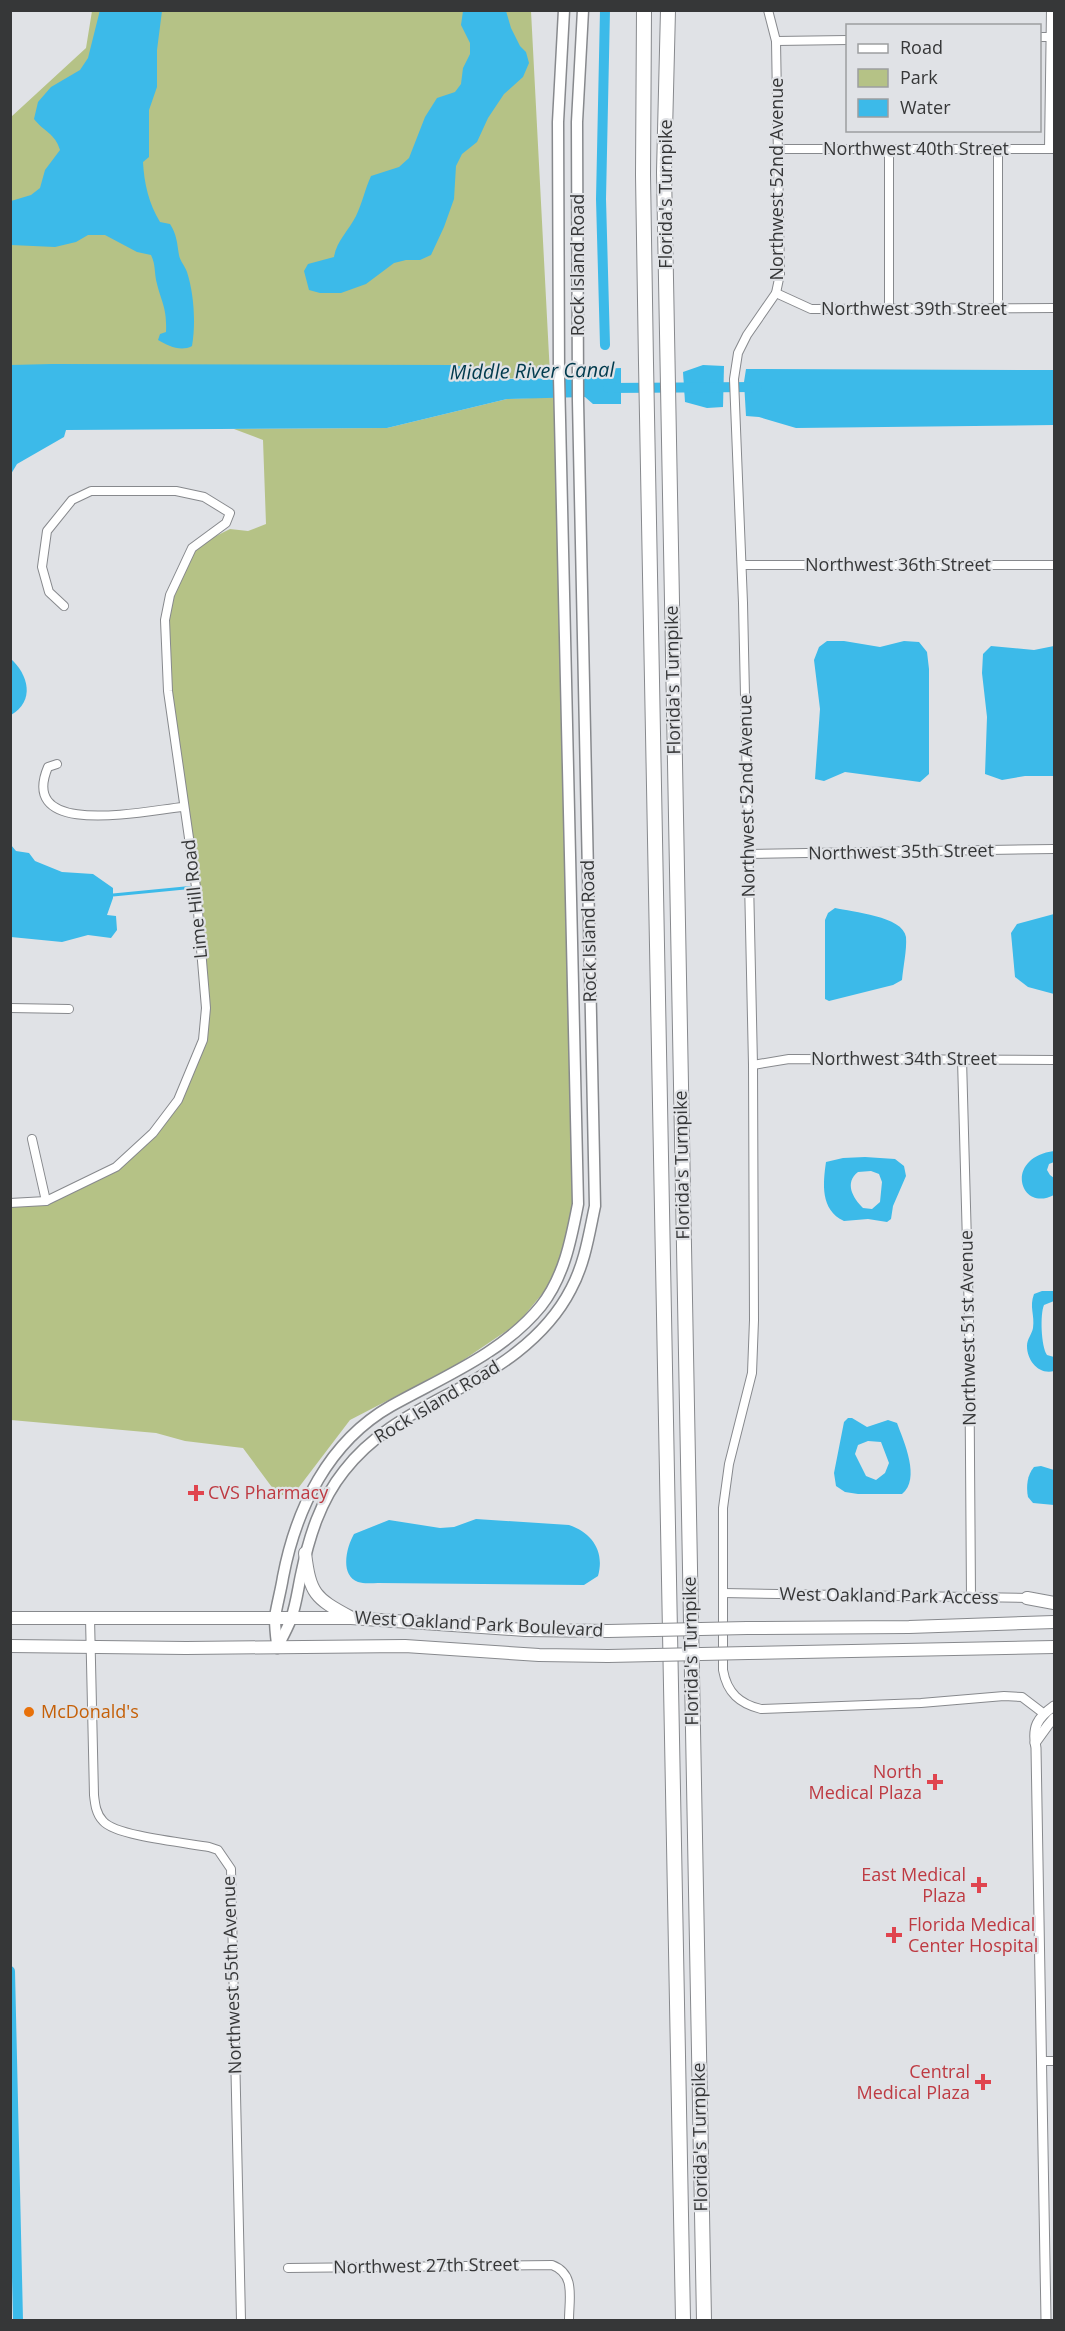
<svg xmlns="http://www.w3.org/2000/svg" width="1065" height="2331" viewBox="0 0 1065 2331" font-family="'Open Sans',sans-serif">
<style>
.green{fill:#b5c286}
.water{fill:#3cbae9;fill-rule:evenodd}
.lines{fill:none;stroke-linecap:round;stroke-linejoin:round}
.stream{stroke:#3cbae9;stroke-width:3}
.canal{stroke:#3cbae9;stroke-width:10}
.minor-casing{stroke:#87898d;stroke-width:10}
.tertiary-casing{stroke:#87898d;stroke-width:11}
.secondary-casing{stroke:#87898d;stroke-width:13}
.primary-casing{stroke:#87898d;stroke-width:14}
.motorway-casing{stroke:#87898d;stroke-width:16}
.minor{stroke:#fff;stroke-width:8}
.tertiary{stroke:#fff;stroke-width:9}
.secondary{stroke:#fff;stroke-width:10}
.primary{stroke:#fff;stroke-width:12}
.motorway{stroke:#fff;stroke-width:14}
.primary-bridge-casing{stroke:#87898d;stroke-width:14;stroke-linecap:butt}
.primary-bridge{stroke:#fff;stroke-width:12}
.health-dot{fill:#e0444e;stroke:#e0e2e6;stroke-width:2}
.food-dot{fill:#e8710a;stroke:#e0e2e6;stroke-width:2}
.labels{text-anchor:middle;stroke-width:4.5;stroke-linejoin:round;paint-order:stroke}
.street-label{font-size:18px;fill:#363738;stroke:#e0e2e6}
.health-label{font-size:18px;fill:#be3a42;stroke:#e0e2e6;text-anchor:end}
.food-label{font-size:18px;fill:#c56008;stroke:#e0e2e6;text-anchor:start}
.water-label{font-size:20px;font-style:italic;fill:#013a4d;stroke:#e0e2e6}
</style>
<rect width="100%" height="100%" fill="#e0e2e6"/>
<!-- green -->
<g class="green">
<polygon points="92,11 531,11 550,375 504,379 496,375 453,365 11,365 11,117 86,48"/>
<path d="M557,397L574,1202L557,1276L518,1323L456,1365L350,1420L296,1491C288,1497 282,1497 274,1490L243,1448L185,1441L156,1433L11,1420V1203L46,1201L116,1167L153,1133L178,1100L203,1040L206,1009L201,949L168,691L165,620L170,595L192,548L230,529L248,531L266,524L263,440L234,429L387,428L507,399Z"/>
</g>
<!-- water -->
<g class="water">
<path d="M100,10L162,11L157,50V87L149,110V157L143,162C144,183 149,204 160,222L170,224C177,235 177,243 179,255C180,261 185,266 187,272C194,294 196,323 192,346C181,352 168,346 158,340L160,334L166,332C167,308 162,304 157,284C154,273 156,265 151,255L137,252L105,235H88L76,242L55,247L11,245V201L31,195L40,188L45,170L60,150C55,133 44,132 34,119L38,102L51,87L80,70L88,58Z"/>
<path d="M463,11H506L511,28L520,46L526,52L529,63L523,77L504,94L488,118L477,142L462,154L456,166L454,199L444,227L431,255L420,260H406L394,263L366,284L341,293H320L309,290L304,271L308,264L334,257C336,242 349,230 356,216C362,204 365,189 371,176L399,167L409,158L425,117L437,98L455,92L461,84L463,68L470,54V43L461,25Z"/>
<polygon points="52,364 454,365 496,375 504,379 585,378 596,369 621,368 621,404 593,404 585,397 507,399 387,428 66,430 64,437 17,464 11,474 11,365"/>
<polygon points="703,365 724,366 723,407 707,408 685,402 683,372"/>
<polygon points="746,369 1054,370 1054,425 796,428 759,417 746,416 744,382"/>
<polygon points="827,641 844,641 880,647 904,641 919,642 927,652 929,669 929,774 920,782 845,772 824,781 815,779 820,709 814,660 819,647"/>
<polygon points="991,646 1034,650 1054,646 1054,776 1025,776 1002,780 985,774 987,717 982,673 983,654"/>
<path d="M10,658C29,675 35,701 11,715Z"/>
<polygon points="11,845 16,851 29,853 35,861 62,872 93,874 113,888 113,898 107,915 116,916 117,930 111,938 88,935 62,942 11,937"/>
<path d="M835,908C852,912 903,916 906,937C907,950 903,967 902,980L893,985L829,1001L825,999V920L828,913Z"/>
<polygon points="1054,914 1054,994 1028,987 1015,977 1011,933 1017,924"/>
<path d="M1054,1151V1162L1049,1164L1047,1170L1050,1175L1054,1178V1195C1020,1213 1003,1158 1054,1151Z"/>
<path d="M865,1157L895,1159L904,1166L906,1176L893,1206L891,1219L887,1222L868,1219L844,1221C820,1210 823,1183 826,1162L843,1158ZM871,1171L879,1174L882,1182L880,1202L872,1209L863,1208C853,1198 844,1183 858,1172Z"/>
<path d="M1042,1291H1054V1301L1044,1305C1040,1314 1041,1346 1047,1355L1054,1357V1371C1039,1375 1027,1361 1027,1346C1027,1339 1032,1334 1033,1328C1035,1315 1029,1307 1034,1294Z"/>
<path d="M848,1418H852L867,1427L888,1420L897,1423C904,1442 921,1479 902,1494H858L845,1492L836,1486L834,1473L844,1422ZM868,1441L881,1442L889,1463L885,1473L876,1480L866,1476L855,1454L858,1445Z"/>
<path d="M1041,1466L1054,1470V1505L1033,1503L1028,1497C1026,1487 1027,1475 1034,1467Z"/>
<path d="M476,1519L569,1525C592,1533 605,1551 598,1576L584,1585L378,1583C372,1583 364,1584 358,1582C339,1575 347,1546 354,1534L389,1520L440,1528L454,1527Z"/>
</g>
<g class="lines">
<!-- stream -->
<polyline class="stream" points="113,895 195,887"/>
<!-- canal -->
<g class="canal">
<polyline points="605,345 601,199 605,10"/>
<polyline points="608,388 757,387"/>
<polyline points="10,1971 18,2320"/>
</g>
<defs>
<g id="minor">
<path d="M768,10L776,41L780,274L776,293L747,335L738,353L734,379L743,603L753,1065L754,1320L752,1373L729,1464L723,1508V1670C727,1693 740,1704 761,1709L921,1703L1004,1696L1022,1697L1043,1713"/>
<polyline points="1040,37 1054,37"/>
<polyline points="776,41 848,40"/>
<polyline points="778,149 1054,149"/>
<polyline points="889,149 889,310"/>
<polyline points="1049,149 1051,10"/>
<polyline points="998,150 998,309"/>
<polyline points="776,293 811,309 1054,308"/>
<polyline points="742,565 1054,565"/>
<path d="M57,764L48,767C17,840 148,810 183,807"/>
<polyline points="748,854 1054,849"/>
<polyline points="10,1008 69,1009"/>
<polyline points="962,1059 969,1317 971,1597"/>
<polyline points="753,1065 789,1059 1054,1060"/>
<polyline points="32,1139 46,1201"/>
<polyline points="10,1203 46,1201 116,1167 153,1133 178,1100 203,1040 206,1008 201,949 196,887 168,691 165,620 170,595 192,548 226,523 230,513 204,497 176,491 91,491 72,500 47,531 42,567 49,592 64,606"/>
<polyline points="723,1593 1030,1598"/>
<path d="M90,1618L94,1795C95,1804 96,1814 103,1821C115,1836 187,1843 209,1847L218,1850L231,1869L241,2320"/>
<polyline points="1041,2061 1054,2061"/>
<path d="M288,2268L552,2265C576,2274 569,2298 569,2320"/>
</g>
<g id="tertiary">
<polyline points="1035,1743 1048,1725 1054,1718"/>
<path d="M1046,2320L1036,1748C1032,1727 1037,1718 1054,1706"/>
</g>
<g id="secondary">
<path d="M277,1644C276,1636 275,1626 275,1617C277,1604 281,1590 283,1577C296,1509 328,1442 391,1406C443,1377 503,1353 541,1306C564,1277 571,1240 578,1204L559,376L558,122L564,10"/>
<path d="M277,1648C282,1638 287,1629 291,1619C296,1605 298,1589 301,1575C309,1537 320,1501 344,1471C371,1436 407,1416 445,1396C494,1371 545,1340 571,1289C585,1263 589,1234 595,1206L578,401L577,122L583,10"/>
</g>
<g id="primary">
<path d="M305,1553C310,1594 315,1598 350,1617"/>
<polyline points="1027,1598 1054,1603"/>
<polyline points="10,1618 351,1618 525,1630 608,1631"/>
<polyline points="747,1628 909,1627 1054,1622"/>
<polyline points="10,1646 186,1648 405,1646 539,1655 608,1656"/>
<polyline points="748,1653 1054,1647"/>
</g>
<g id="motorway">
<polyline points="644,10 643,175 646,363 683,2320"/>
<polyline points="668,10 664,172 704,2320"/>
</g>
</defs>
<!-- minor casing -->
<use href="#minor" class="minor-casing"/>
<!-- tertiary casing -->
<use href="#tertiary" class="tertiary-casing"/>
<!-- secondary casing -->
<use href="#secondary" class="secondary-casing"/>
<!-- primary casing -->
<use href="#primary" class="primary-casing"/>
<!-- motorway casing -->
<use href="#motorway" class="motorway-casing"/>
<!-- minor -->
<use href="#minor" class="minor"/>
<!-- tertiary -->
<use href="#tertiary" class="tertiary"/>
<!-- secondary -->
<use href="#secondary" class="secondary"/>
<!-- primary -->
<use href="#primary" class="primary"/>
<!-- motorway -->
<use href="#motorway" class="motorway"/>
<defs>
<g id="primary-bridge">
<polyline points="608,1631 747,1628"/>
<polyline points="608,1656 748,1653"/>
</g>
</defs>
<!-- primary-bridge casing -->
<use href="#primary-bridge" class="primary-bridge-casing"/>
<!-- primary-bridge -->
<use href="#primary-bridge" class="primary-bridge"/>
</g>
<!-- markers -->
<g class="health-dot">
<path d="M193 1484h6v6h6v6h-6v6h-6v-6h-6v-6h6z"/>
<path d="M932 1773h6v6h6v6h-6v6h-6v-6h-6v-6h6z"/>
<path d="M976 1876h6v6h6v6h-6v6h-6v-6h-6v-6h6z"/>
<path d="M891 1926h6v6h6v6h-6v6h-6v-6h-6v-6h6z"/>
<path d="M980 2073h6v6h6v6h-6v6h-6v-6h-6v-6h6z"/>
</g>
<circle class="food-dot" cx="29" cy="1712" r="6"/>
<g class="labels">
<!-- street labels -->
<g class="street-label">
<text x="916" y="155">Northwest 40th Street</text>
<text transform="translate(777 179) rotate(-90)" y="6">Northwest 52nd Avenue</text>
<text transform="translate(666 194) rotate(-90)" y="6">Florida's Turnpike</text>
<text transform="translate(578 265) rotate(-90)" y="6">Rock Island Road</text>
<text x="914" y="315">Northwest 39th Street</text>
<text x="898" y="571">Northwest 36th Street</text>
<text transform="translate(673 680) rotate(-91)" y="6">Florida's Turnpike</text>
<text transform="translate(747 796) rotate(-91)" y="6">Northwest 52nd Avenue</text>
<text transform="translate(901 852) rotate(-1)" y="6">Northwest 35th Street</text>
<text transform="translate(195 899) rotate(-96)" y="6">Lime Hill Road</text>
<text transform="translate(589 931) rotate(-91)" y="6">Rock Island Road</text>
<text x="904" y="1065">Northwest 34th Street</text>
<text transform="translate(682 1165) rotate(-91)" y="6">Florida's Turnpike</text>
<text transform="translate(968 1328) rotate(-91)" y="6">Northwest 51st Avenue</text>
<text transform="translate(437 1402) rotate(-31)" y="6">Rock Island Road</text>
<text transform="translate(889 1596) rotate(1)" y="6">West Oakland Park Access</text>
<text transform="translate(479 1624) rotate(3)" y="6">West Oakland Park Boulevard</text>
<text transform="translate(691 1651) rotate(-91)" y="6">Florida's Turnpike</text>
<text transform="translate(232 1975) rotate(-92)" y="6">Northwest 55th Avenue</text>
<text transform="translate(700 2137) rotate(-91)" y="6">Florida's Turnpike</text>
<text transform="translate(426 2266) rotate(-1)" y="6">Northwest 27th Street</text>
</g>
<!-- health labels -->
<g class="health-label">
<text x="208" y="1499" text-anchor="start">CVS Pharmacy</text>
<text x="922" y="1778">North<tspan x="922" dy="21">Medical Plaza</tspan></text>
<text x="966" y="1881">East Medical<tspan x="966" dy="21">Plaza</tspan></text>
<text x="908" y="1931" text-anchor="start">Florida Medical<tspan x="908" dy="21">Center Hospital</tspan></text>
<text x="970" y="2078">Central<tspan x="970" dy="21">Medical Plaza</tspan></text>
</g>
<!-- food labels -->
<g class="food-label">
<text x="41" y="1718">McDonald's</text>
</g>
<!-- water labels -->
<g class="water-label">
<text transform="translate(532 371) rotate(-1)" y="7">Middle River Canal</text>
</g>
</g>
<!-- border -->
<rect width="1065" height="2331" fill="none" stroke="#363738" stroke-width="24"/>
<!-- legend -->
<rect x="846" y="24" width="195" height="108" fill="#e0e2e6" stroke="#9c9ea0" stroke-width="1.5"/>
<rect x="858" y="44" width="30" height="9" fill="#ffffff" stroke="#9c9ea0" stroke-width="1.5"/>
<text x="900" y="54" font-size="18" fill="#363738">Road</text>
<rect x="858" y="69" width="30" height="18" fill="#b5c286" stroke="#9c9ea0" stroke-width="1.5"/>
<text x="900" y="84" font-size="18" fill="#363738">Park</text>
<rect x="858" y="99" width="30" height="18" fill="#3cbae9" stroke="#9c9ea0" stroke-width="1.5"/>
<text x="900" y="114" font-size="18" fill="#363738">Water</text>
</svg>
